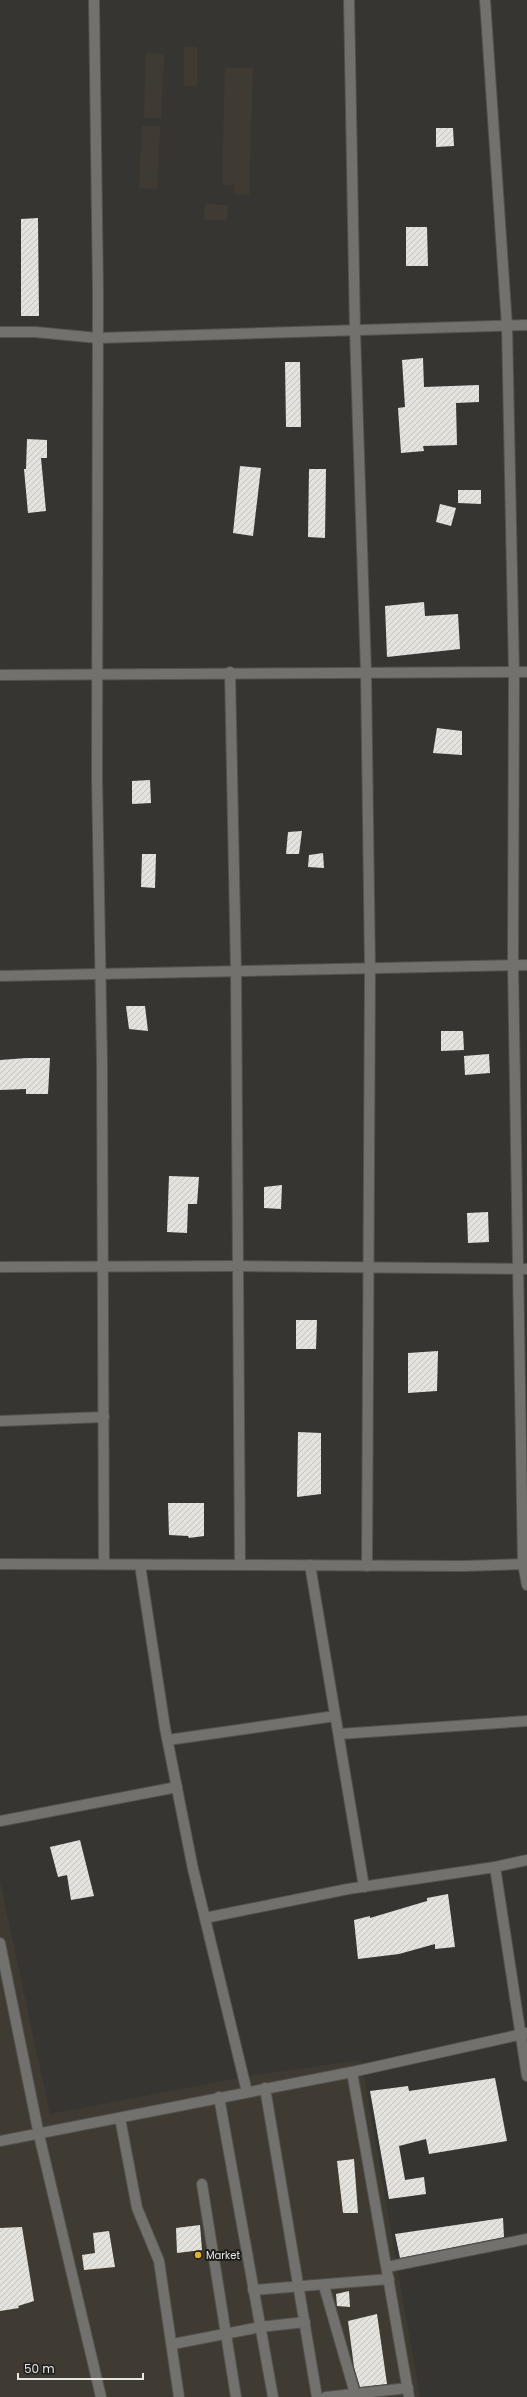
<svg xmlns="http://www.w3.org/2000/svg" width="527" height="2397" viewBox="0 0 527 2397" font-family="Poppins,sans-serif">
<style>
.built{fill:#403b32}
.building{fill:url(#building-hatch)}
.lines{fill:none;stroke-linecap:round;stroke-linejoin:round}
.minor-casing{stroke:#53524f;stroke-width:12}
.tertiary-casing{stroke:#53524f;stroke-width:12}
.minor{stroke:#73716e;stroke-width:10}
.tertiary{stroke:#73716e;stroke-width:10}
.poi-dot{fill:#e3ae35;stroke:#1d1d1b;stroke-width:1.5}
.labels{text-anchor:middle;stroke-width:4;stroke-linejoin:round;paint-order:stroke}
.poi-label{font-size:10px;fill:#e8e7e4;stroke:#1d1d1b;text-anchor:start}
</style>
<defs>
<pattern id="building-hatch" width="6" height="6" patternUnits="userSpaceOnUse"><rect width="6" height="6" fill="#e4e2dd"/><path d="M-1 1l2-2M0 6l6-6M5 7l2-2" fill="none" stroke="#c4c3be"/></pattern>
</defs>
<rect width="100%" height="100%" fill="#373532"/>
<!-- built -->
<g class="built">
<rect x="184" y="47" width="13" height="39"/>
<polygon points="146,53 164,54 161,118 144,118"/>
<polygon points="225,68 253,68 249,195 234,194 235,185 222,185"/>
<polygon points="142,126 160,126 157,189 139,188"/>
<polygon points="205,204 228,205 227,220 204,220"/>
<polygon points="0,1882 50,2114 255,2075 361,2060 420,2397 0,2397"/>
</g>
<!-- building -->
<g class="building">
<polygon points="436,128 453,128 454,146 436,147"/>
<polygon points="38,218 39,316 21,316 21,219"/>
<polygon points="406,227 427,227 428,266 406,266"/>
<polygon points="423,358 424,387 479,385 479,402 456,403 457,445 423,446 424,451 401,453 398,408 405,407 402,360"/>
<polygon points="285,362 300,362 301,427 286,427"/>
<polygon points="27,439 47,440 47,458 41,458 46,511 28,513 24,469 26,469"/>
<polygon points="240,466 261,468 253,536 233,533"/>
<polygon points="309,469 326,469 325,538 308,537"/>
<polygon points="458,490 481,490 481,504 458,503"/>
<polygon points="440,504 456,508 451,526 436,522"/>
<polygon points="424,602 425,616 458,614 460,649 387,657 385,606"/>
<polygon points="437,728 462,731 462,755 433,753"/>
<polygon points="150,780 151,803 132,804 132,781"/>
<polygon points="302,831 299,854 286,854 288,832"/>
<polygon points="323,853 324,868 308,867 309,855"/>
<polygon points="142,854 156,854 155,888 141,887"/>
<polygon points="126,1006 145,1006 148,1031 129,1029"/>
<polygon points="441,1031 463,1031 464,1050 441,1051"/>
<polygon points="489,1054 490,1073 465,1075 464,1056"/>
<polygon points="27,1058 50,1058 48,1094 26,1094 26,1089 0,1090 0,1060"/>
<polygon points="169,1176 199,1177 197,1204 188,1204 187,1233 167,1232"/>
<polygon points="282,1185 281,1209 264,1208 264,1187"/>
<polygon points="488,1212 489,1242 468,1243 467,1213"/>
<polygon points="296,1320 317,1320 316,1349 296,1349"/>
<polygon points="438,1351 437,1391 408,1393 408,1353"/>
<polygon points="298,1432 321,1433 321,1494 297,1497"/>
<polygon points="168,1503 204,1503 204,1536 189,1538 188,1536 169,1535"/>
<polygon points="80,1840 94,1896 71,1900 67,1875 58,1877 50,1847"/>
<polygon points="448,1894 455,1947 435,1949 435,1944 399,1954 358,1959 354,1920 370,1916 370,1918 427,1901 427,1898"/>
<polygon points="495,2078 507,2141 429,2154 426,2139 399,2146 405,2180 424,2177 426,2194 389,2199 370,2091 408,2086 409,2091"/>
<polygon points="354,2159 358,2213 343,2213 337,2161"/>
<polygon points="503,2218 504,2237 400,2258 395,2234"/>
<polygon points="200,2225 202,2250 177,2253 176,2228"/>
<polygon points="22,2227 34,2301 18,2306 19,2308 0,2311 0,2228"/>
<polygon points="109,2231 115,2267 84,2270 82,2255 95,2253 93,2233"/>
<polygon points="349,2291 350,2307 337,2306 336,2294"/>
<polygon points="377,2314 387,2384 360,2387 354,2367 348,2321"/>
</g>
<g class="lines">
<defs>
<g id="minor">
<polyline points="349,0 355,331 366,672 370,969 367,1566"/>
<polyline points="485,0 507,326 514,672 513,965 523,1564 527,1585"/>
<polyline points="0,332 35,332 98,338 527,325"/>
<polyline points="230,672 236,972 240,1565"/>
<polyline points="0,675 527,672"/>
<polyline points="0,976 527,965"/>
<polyline points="0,1267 238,1266 527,1269"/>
<polyline points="0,1421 104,1417"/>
<polyline points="310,1565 364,1887"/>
<polyline points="339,1734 527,1721"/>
<polyline points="168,1740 335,1716"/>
<polyline points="0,1821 177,1787"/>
<polyline points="495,1867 527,2076"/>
<polyline points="205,1918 348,1889 495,1867 527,1860"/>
<polyline points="0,1943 39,2135 101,2397"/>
<polyline points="352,2072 409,2397"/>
<polyline points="265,2088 317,2397"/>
<polyline points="219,2097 273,2397"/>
<polyline points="120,2118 137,2208 159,2261 179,2397"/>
<polyline points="202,2184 236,2397"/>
<polyline points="387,2267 527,2239"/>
<polyline points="324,2286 356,2397"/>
<polyline points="253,2290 389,2279"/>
<polyline points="173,2344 260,2327 305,2322"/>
<polyline points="326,2397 408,2388"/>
</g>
<g id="tertiary">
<polyline points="94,0 98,291 97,777 102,1063 104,1563"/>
<polyline points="0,1564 464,1566 527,1564"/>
<polyline points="140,1565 165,1728 193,1869 247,2092"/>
<polyline points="0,2141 352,2072 527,2033"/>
</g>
</defs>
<!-- minor casing -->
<use href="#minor" class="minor-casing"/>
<!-- tertiary casing -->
<use href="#tertiary" class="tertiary-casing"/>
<!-- minor -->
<use href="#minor" class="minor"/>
<!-- tertiary -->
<use href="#tertiary" class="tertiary"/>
</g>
<!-- markers -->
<circle class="poi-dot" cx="198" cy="2255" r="4"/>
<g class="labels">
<!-- poi labels -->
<g class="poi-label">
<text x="206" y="2259">Market</text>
</g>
</g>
<!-- scale -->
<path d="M18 2373v6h125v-6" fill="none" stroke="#e8e7e4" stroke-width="2"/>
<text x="24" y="2373" font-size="12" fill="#e8e7e4" stroke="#1d1d1b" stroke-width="3" paint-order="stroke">50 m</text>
</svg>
